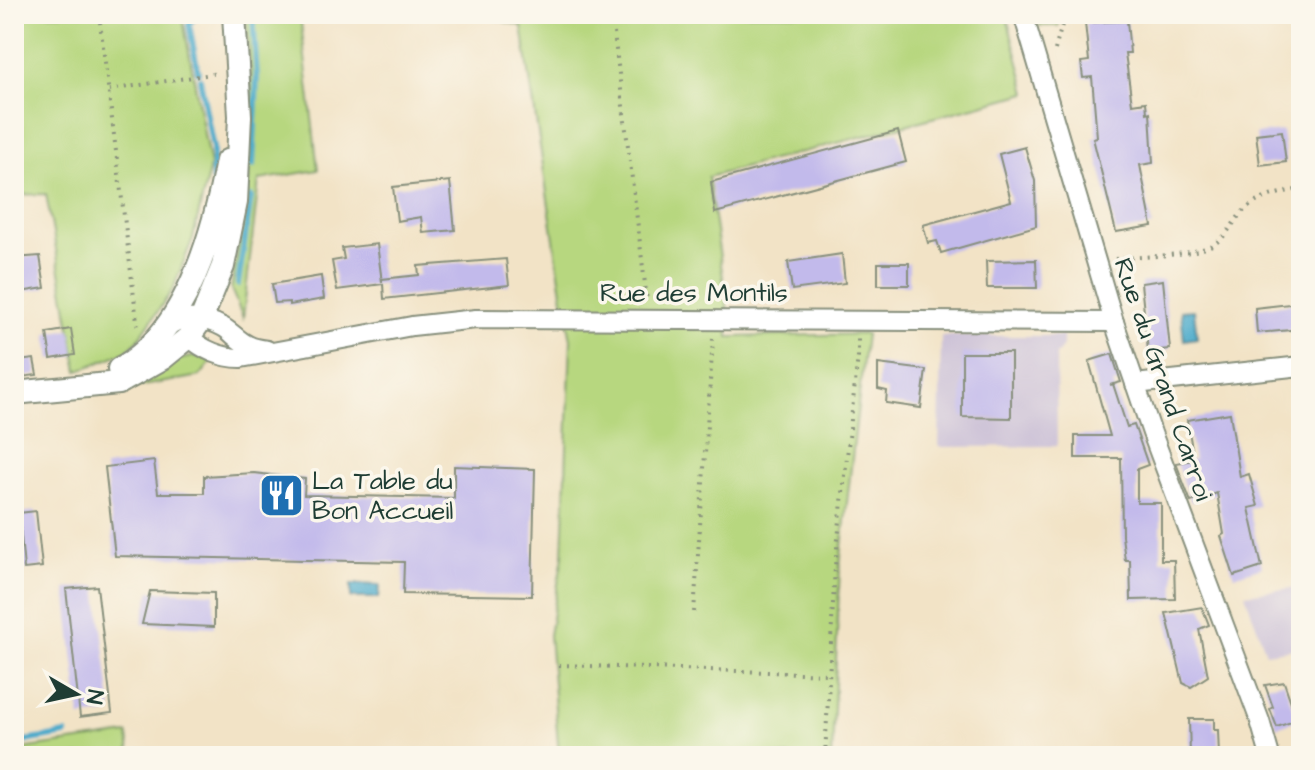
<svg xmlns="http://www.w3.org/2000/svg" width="1315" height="770" viewBox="0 0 1315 770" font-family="'Architects Daughter',sans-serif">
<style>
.industrial{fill:#cabfd6}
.green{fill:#b7d77f;stroke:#6b8a5a;stroke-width:2}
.water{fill:#4dabcb;stroke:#367480;stroke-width:2}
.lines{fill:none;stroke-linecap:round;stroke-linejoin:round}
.stream{stroke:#4dabcb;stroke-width:6}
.building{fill:#c2baeb}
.minor-casing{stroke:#88907d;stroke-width:22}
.tertiary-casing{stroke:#88907d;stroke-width:26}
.path{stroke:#88907d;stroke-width:4;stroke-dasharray:2 6;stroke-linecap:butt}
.minor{stroke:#fff;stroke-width:18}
.tertiary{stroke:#fff;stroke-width:22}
.labels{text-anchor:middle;stroke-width:7;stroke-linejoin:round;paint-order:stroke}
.street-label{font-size:26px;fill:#1f3d34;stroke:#fbf7ec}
.poi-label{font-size:26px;fill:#1f3d34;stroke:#fbf7ec;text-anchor:start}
</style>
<rect width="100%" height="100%" fill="#fbf7ec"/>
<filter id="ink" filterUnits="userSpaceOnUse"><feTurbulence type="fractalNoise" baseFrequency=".0125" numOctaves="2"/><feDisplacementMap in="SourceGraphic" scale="16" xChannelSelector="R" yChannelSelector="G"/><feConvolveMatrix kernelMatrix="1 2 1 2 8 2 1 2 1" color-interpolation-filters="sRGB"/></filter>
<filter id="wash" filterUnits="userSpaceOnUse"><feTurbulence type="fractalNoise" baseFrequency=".006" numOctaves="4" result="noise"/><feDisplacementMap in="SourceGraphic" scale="32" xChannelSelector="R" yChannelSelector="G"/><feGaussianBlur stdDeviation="1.8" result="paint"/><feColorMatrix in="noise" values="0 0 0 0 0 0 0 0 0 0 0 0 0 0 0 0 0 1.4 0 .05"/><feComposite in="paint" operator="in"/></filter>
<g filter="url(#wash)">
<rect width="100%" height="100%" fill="#f2e3c6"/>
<!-- industrial -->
<g class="industrial">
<polygon points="941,336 1063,336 1063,346 1056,355 1057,446 939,447"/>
<polygon points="1301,587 1301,648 1266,653 1245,594"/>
</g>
<!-- green -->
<g class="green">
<polygon points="14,14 182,14 210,166 193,238 173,289 138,340 125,352 78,371 46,194 14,195"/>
<polygon points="246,14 300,14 318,170 259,180 243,318 231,289 249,183 251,80"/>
<polygon points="473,14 1006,14 1027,93 708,177 727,305 729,337 866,334 840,565 832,756 559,756 549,635 563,556 571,339 563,299 522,26"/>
<polygon points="1037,14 1063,14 1058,26 1040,26"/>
<polygon points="196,356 212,361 200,376 125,389 177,360"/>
<polygon points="128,734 130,756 14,756 14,750"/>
</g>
<!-- water -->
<g class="water">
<polygon points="1194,310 1197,338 1184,340 1181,311"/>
<polygon points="351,584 380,585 379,598 351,598"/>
</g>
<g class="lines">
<!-- stream -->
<g class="stream">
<polyline points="253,14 257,78 253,165"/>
<polyline points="511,14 514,15"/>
<polyline points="198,72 189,24 194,18 205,14"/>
<polyline points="200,79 213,148 213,180"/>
<polyline points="238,284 251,197"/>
<polyline points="14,743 66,734"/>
</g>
</g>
<g id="blocks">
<!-- building -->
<g class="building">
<polygon points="1127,21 1130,53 1125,53 1132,104 1146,102 1147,113 1150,112 1153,163 1140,165 1152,226 1116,232 1093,138 1097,137 1092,77 1083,78 1081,62 1089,61 1085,23"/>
<polygon points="898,131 906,162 715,213 711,182"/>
<polygon points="1282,131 1286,162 1260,165 1256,134"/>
<polygon points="1025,147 1035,181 1036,226 941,253 937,241 928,243 923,225 1011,201 999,154"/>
<polygon points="450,181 455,230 423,233 421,217 397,221 393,187"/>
<polygon points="377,244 382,282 382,279 419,275 418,266 506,259 509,285 384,299 383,284 337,290 332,261 344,259 342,248"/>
<polygon points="842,254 845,283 792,290 788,262"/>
<polygon points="40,256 45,288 14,293 14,258"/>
<polygon points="1036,260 1037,288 987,288 986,261"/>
<rect x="878" y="263" width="31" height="22"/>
<polygon points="321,276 324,299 289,305 289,302 275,303 272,284"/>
<polygon points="1163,280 1170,349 1148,351 1141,283"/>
<polygon points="1298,303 1301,329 1257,333 1255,308"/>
<polygon points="71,329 75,355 51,359 47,333"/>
<polygon points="962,353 1011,353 1011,418 962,417"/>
<polygon points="1112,354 1121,382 1110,385 1113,384 1127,427 1134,425 1148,465 1137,469 1137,503 1161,503 1161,560 1174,560 1175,599 1131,600 1130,560 1125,560 1122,536 1121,458 1075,458 1075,436 1110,436 1089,361"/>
<polygon points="34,359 37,375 21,377 18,361"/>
<polygon points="878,364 926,370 921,408 886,403 887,391 878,389"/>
<polygon points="1230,413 1240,477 1249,474 1258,506 1249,508 1262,567 1234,576 1221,536 1224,534 1217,493 1191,502 1176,463 1194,460 1187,420"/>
<polygon points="154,461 158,493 204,493 204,476 254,473 305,479 304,495 454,498 454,466 535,469 532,596 403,594 404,562 115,556 105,467"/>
<polygon points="36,511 42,567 24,569 19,513"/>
<polygon points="97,586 112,713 80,717 66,589"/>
<polygon points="150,591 214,593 214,627 142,624"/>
<polygon points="1202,607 1209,625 1199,629 1208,676 1191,687 1183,683 1166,613"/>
<polygon points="1284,682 1297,720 1277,727 1270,709 1273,707 1265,685"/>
<polygon points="1189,719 1214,719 1214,730 1218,730 1219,756 1190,756"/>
</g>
</g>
</g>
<g filter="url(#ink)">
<use href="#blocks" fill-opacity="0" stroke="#88907d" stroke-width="2"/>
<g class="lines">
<defs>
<g id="minor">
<polyline points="1023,14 1114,322 1152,433 1260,721 1270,756"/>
<path d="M164,330C179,314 205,317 223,327C232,332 238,341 248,345C254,348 260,349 267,350"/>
<path d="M189,337C203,350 222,358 241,358L412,326L476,319L1114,322"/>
<polyline points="1135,384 1301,366"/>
</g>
<g id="tertiary">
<path d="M119,369C187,333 214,232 227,161"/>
<polyline points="14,393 119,383 163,358 189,337 201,320 223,266 236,202 240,116 234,14"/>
</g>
</defs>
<!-- minor casing -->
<use href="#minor" class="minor-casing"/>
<!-- tertiary casing -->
<use href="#tertiary" class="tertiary-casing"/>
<!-- path -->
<g class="path">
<polyline points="99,14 138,329"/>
<polyline points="613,25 647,300"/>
<polyline points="1055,50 1065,14"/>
<polyline points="109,90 218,73"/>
<path d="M1115,259C1142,256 1191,257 1214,244C1226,237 1231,226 1239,216C1255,197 1278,193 1301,189"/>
<polyline points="694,612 713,339"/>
<polyline points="559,665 828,674"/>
<polyline points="825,756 835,566 858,356 858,338"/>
</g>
<!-- minor -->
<use href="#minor" class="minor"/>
<!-- tertiary -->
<use href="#tertiary" class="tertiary"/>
</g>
</g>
<!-- icons -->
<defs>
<symbol id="restaurant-square" viewBox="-11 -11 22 22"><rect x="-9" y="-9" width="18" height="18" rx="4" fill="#1f6fb2" stroke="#fbf7ec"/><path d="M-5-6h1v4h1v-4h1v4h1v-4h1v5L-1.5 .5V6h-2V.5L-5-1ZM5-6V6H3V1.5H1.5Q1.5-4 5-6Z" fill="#fff"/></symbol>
</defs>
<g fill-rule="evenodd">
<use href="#restaurant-square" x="256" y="470" width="51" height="51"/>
</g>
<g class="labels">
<!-- street labels -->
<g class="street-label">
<text x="694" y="301">Rue des Montils</text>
<text transform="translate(1164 379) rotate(71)" y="9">Rue du Grand Carroi</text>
</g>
<!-- poi labels -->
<g class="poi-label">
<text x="312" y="489">La Table du<tspan x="312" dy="30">Bon Accueil</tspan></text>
</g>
</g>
<!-- margin -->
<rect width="1315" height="770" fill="none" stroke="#fbf7ec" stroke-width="48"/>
<!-- north arrow -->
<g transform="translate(76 694) rotate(99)" stroke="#fbf7ec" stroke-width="6" paint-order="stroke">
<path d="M0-6L14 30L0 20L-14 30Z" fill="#1f3d34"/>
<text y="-12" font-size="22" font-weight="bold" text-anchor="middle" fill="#1f3d34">N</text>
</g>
</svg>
